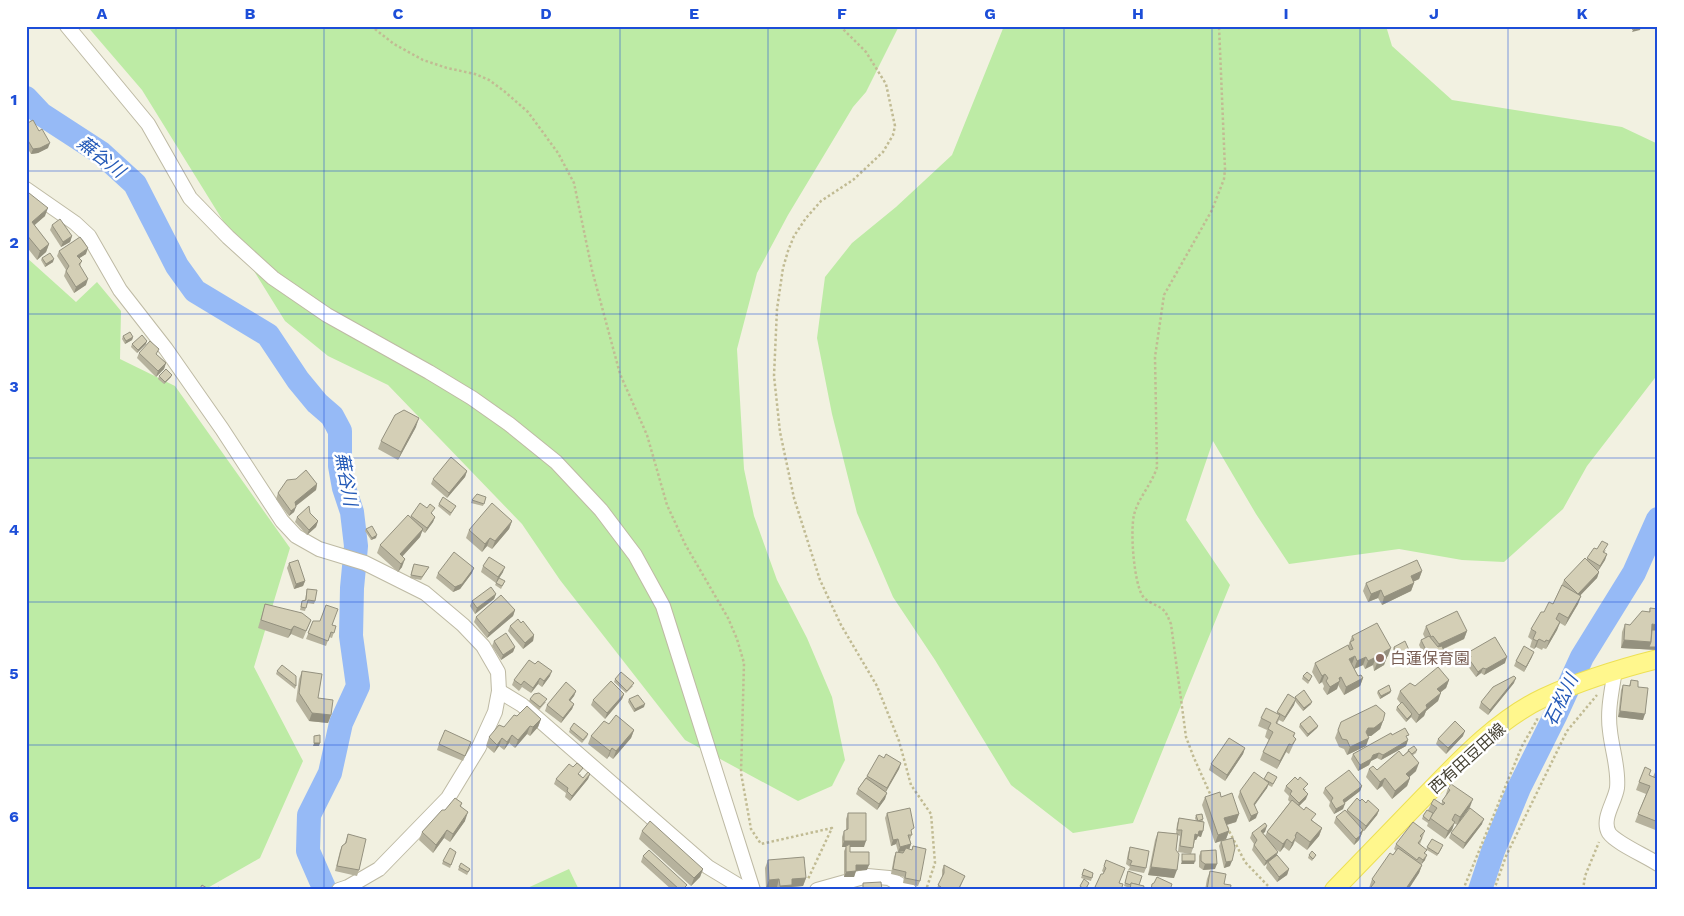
<svg xmlns="http://www.w3.org/2000/svg" width="1684" height="916" viewBox="0 0 1684 916" font-family="'Work Sans','Noto Sans JP',sans-serif">
<style>
.green{fill:#bdeba5}
.lines{fill:none;stroke-linecap:round;stroke-linejoin:round}
.river{stroke:#96baf6;stroke-width:24}
.minor-casing{stroke:#bebaa4;stroke-width:16}
.major-casing{stroke:#ede054;stroke-width:20}
.path{stroke:#c1bb93;stroke-width:2.5;stroke-dasharray:2.5 2.5;stroke-linecap:butt}
.minor{stroke:#fff;stroke-width:14}
.major{stroke:#fff78d;stroke-width:18}
.wall{fill:#b6b29d}
.shaded-wall{fill:#94917f}
.building{fill:#d4cfb6;stroke:#94917f}
.grid{fill:none;stroke:#1d4ed8;stroke-width:1;stroke-opacity:0.55}
.education-dot{fill:#8d6e63;stroke:#fff;stroke-width:2}
.labels{text-anchor:middle;stroke-width:5;stroke-linejoin:round;paint-order:stroke}
.education-label{font-size:16px;fill:#785e54;stroke:#fff;text-anchor:start}
.street-label{font-size:16px;fill:#444032;stroke:#fff}
.water-label{font-size:18px;font-style:italic;fill:#2359b7;stroke:#fff}
.neatline{fill:none;stroke:#1d4ed8;stroke-width:2}
.grid-label{font-size:16px;text-anchor:middle;font-weight:bold;fill:#1d4ed8}
</style>
<rect width="100%" height="100%" fill="#f2f1e1"/>
<!-- green -->
<g class="green">
<polygon points="87,26 899,26 866,92 853,107 788,215 757,273 737,349 744,469 754,516 777,580 807,638 832,697 845,760 832,786 798,801 685,740 560,580 522,524 388,385 328,356 285,321 142,90"/>
<polygon points="1004,26 1386,26 1392,46 1452,100 1622,127 1658,144 1658,374 1587,466 1563,509 1504,562 1462,560 1399,549 1289,564 1256,514 1213,441 1186,520 1230,585 1133,823 1073,833 1011,785 935,660 893,597 857,513 832,414 817,338 825,277 852,243 896,207 952,155"/>
<polygon points="26,257 76,302 97,282 121,311 120,359 175,386 290,548 254,667 303,761 260,858 204,890 26,890"/>
<polygon points="569,869 579,890 523,890"/>
</g>
<g class="lines">
<!-- river -->
<g class="river">
<polyline points="26,98 41,114 101,153 135,184 177,266 195,291 268,335 298,380 317,403 332,416 340,431 340,466 344,488 352,512 356,546 352,588 351,636 358,686 341,723 330,773 309,815 308,851 325,890"/>
<polyline points="1480,890 1493,851 1519,788 1555,716 1582,657 1634,573 1658,519"/>
</g>
<defs>
<g id="minor">
<polyline points="67,26 148,124 190,198 228,237 273,278 327,315 429,372 472,398 509,424 556,462 601,510 635,555 663,606 753,890"/>
<polyline points="26,189 75,223 89,236 120,290 166,349 222,429 282,521 296,536 319,549 365,563 425,593 463,625 483,646 498,672 499,691 495,712 479,747 448,798 379,869 348,887 339,890"/>
<path d="M1615,670C1612,690 1607,710 1610,731C1612,750 1619,769 1617,788C1615,802 1601,819 1609,833C1616,843 1646,856 1658,864"/>
<polyline points="499,691 522,705 708,867 746,890"/>
<polyline points="817,890 867,876 889,878 909,890"/>
</g>
<path id="major" d="M1334,890C1364,859 1394,828 1424,797C1459,761 1497,720 1543,698C1580,681 1618,669 1658,659"/>
</defs>
<!-- minor casing -->
<use href="#minor" class="minor-casing"/>
<!-- major casing -->
<use href="#major" class="major-casing"/>
<!-- path -->
<g class="path">
<polyline points="371,26 394,44 423,60 447,68 475,74 489,80 504,91 528,112 558,153 574,183 592,270 620,374 647,435 667,505 685,544 728,618 737,639 744,663 741,773 751,829 761,844 832,828 808,879"/>
<polyline points="840,26 866,52 886,84 895,126 893,135 883,152 853,180 821,201 806,218 794,236 788,251 783,268 777,309 774,376 780,432 794,498 820,580 841,625 877,686 899,741 911,785 931,814 935,863 926,890"/>
<path d="M1212,798L1194,758L1186,737L1171,624C1168,618 1167,612 1161,608C1155,604 1146,602 1142,595C1134,581 1130,532 1134,515C1138,498 1152,484 1157,467L1155,357L1164,295L1212,210L1224,179L1225,169L1219,26"/>
<polyline points="1227,827 1245,862 1272,890"/>
<polyline points="1463,890 1522,746 1537,720 1537,717"/>
<polyline points="1494,890 1506,856 1567,731 1597,695"/>
<polyline points="1583,890 1585,876 1599,842"/>
</g>
<!-- minor -->
<use href="#minor" class="minor"/>
<!-- major -->
<use href="#major" class="major"/>
</g>
<!-- wall -->
<g class="wall">
<polygon points="26,124 48,148 38,153 31,154 26,146"/>
<polygon points="26,195 45,216 34,225 49,244 46,252 37,260 26,246"/>
<polygon points="52,225 72,236 70,242 61,247 50,230"/>
<polygon points="59,251 86,254 79,258 82,261 80,266 86,285 74,293 64,276 66,270 57,256"/>
<polygon points="42,258 53,262 45,267 41,260"/>
<polygon points="123,336 133,337 132,340 125,344 122,339"/>
<polygon points="132,344 146,344 137,353 131,347"/>
<polygon points="139,353 157,355 166,363 164,369 156,377 137,358"/>
<polygon points="159,376 171,377 164,384 158,379"/>
<polygon points="416,427 398,460 378,449 381,441"/>
<polygon points="467,471 465,477 447,498 431,484 433,479"/>
<polygon points="296,479 317,484 316,490 296,506 294,512 289,516 276,499 278,493"/>
<polygon points="486,497 483,506 471,503 472,500"/>
<polygon points="439,504 456,506 450,516 438,506"/>
<polygon points="310,513 318,521 316,527 307,535 295,522 297,517"/>
<polygon points="433,513 432,514 435,517 433,522 425,533 422,531 420,537 402,557 402,567 398,572 377,553 380,545 410,517 411,516"/>
<polygon points="512,521 509,529 492,549 487,546 482,552 466,538 469,530"/>
<polygon points="366,529 376,538 371,540 365,531"/>
<polygon points="1606,550 1604,553 1607,554 1605,560 1598,571 1599,572 1597,578 1580,595 1581,596 1578,604 1565,626 1560,623 1557,630 1546,649 1543,648 1542,650 1536,647 1534,649 1530,647 1532,640 1528,637 1531,629 1544,612 1553,604 1564,580 1587,560 1587,558"/>
<polygon points="289,563 305,581 303,586 294,589 287,568"/>
<polygon points="413,566 429,567 421,580 410,578"/>
<polygon points="483,566 503,572 496,583 481,572"/>
<polygon points="1422,571 1419,579 1413,582 1414,583 1411,591 1382,605 1378,598 1368,602 1363,591 1366,583"/>
<polygon points="438,573 472,573 460,589 453,592 436,578"/>
<polygon points="505,581 501,589 495,585 496,583"/>
<polygon points="307,589 315,601 314,604 307,603 305,611 300,610 302,601 305,600"/>
<polygon points="496,594 494,599 475,614 470,606 472,601"/>
<polygon points="265,604 311,620 303,639 291,634 288,638 258,628"/>
<polygon points="1650,608 1658,650 1621,648 1622,632 1625,624 1630,625 1649,612"/>
<polygon points="515,610 513,616 487,638 474,622 476,617"/>
<polygon points="313,621 336,626 332,638 329,637 326,646 306,639"/>
<polygon points="521,623 534,635 533,641 523,649 508,631 510,626"/>
<polygon points="1426,626 1467,631 1464,639 1444,649 1443,657 1428,664 1419,645 1421,640 1425,638 1423,634"/>
<polygon points="1352,636 1388,656 1387,657 1384,665 1374,671 1373,665 1365,669 1363,665 1354,669 1358,676 1363,678 1360,686 1344,695 1338,685 1337,689 1327,695 1323,689 1324,686 1322,682 1319,684 1312,672 1315,663 1348,646"/>
<polygon points="494,641 515,647 513,652 501,660 492,646"/>
<polygon points="1394,647 1409,650 1408,653 1397,658 1393,649"/>
<polygon points="1469,652 1505,663 1484,675 1481,673 1476,677 1467,665 1468,661 1467,658"/>
<polygon points="1532,657 1524,672 1514,666 1516,661"/>
<polygon points="277,671 296,686 295,689 276,674"/>
<polygon points="302,671 318,698 331,715 328,723 309,721 296,701 299,679"/>
<polygon points="550,676 542,687 538,684 531,693 522,687 519,691 512,685 514,680"/>
<polygon points="1303,676 1312,676 1311,679 1308,684 1302,679"/>
<polygon points="615,679 633,686 626,693 614,682"/>
<polygon points="1449,680 1446,688 1440,693 1438,701 1426,711 1424,716 1416,723 1411,717 1406,722 1396,710 1397,707 1401,704 1397,699 1400,691 1415,686"/>
<polygon points="1631,680 1638,687 1643,720 1618,717 1621,690 1623,685 1629,686"/>
<polygon points="1514,683 1488,715 1479,708 1481,702"/>
<polygon points="576,691 574,696 570,701 574,704 572,709 561,723 545,711 547,705"/>
<polygon points="1378,691 1391,691 1390,693 1380,699 1377,693"/>
<polygon points="624,694 622,699 605,719 591,705 593,700"/>
<polygon points="1288,694 1295,699 1295,697 1311,704 1303,711 1295,701 1294,705 1283,722 1279,720 1277,724 1295,733 1294,737 1296,739 1289,754 1286,752 1277,769 1260,760 1263,752 1269,740 1265,737 1267,730 1258,726 1261,718 1277,713"/>
<polygon points="530,699 546,702 539,710 529,701"/>
<polygon points="629,699 644,707 634,712 628,702"/>
<polygon points="517,716 541,719 538,727 530,736 527,734 515,748 509,743 504,750 499,746 494,753 486,746 489,737 504,727"/>
<polygon points="1383,721 1380,729 1371,736 1368,736 1366,746 1347,755 1344,749 1339,747 1335,738 1338,730"/>
<polygon points="609,724 634,730 631,738 613,759 609,756 607,759 588,744 591,736"/>
<polygon points="1300,724 1318,726 1317,728 1307,737 1299,727"/>
<polygon points="570,729 588,734 587,737 582,743 569,732"/>
<polygon points="1392,735 1408,739 1406,746 1381,760 1377,758 1371,761 1369,765 1358,771 1351,759 1353,754"/>
<polygon points="1463,736 1446,754 1436,744 1438,739"/>
<polygon points="471,742 463,761 437,750 439,744"/>
<polygon points="1245,748 1243,754 1225,781 1209,770 1211,764"/>
<polygon points="1408,750 1417,750 1416,753 1413,755 1416,771 1409,777 1410,778 1407,786 1392,799 1382,786 1377,790 1366,777 1369,769 1377,770 1403,756 1407,752"/>
<polygon points="901,763 899,769 886,792 885,799 877,810 856,794 858,789 867,776"/>
<polygon points="1658,765 1658,831 1635,822 1646,794 1636,790 1639,782 1649,776 1653,777"/>
<polygon points="581,774 580,775 583,778 590,774 588,779 570,801 565,797 566,793 554,784 556,779"/>
<polygon points="1264,779 1276,779 1272,787 1268,785 1267,788 1254,805 1256,818 1249,822 1238,797 1240,791"/>
<polygon points="1286,786 1306,789 1305,790 1306,799 1299,806 1313,821 1322,828 1319,836 1307,850 1295,841 1293,845 1289,851 1284,847 1280,852 1274,848 1276,855 1289,869 1287,875 1277,882 1266,868 1267,864 1264,866 1252,850 1254,844 1250,838 1252,833 1265,832 1263,833 1265,836 1267,832 1290,802 1288,800 1289,796 1284,791"/>
<polygon points="1362,786 1360,791 1344,803 1343,809 1334,814 1329,806 1330,802 1323,793 1325,788"/>
<polygon points="1448,788 1470,807 1458,824 1482,824 1463,849 1449,838 1451,833 1457,825 1454,823 1452,830 1445,839 1427,826 1428,823 1422,819 1423,816 1428,810 1431,804 1441,804 1445,797"/>
<polygon points="1205,797 1221,797 1239,814 1236,822 1227,825 1229,831 1226,839 1230,866 1224,868 1219,846 1221,841 1215,843 1202,805"/>
<polygon points="1360,801 1366,803 1379,810 1377,815 1364,831 1363,831 1359,840 1354,845 1334,823 1336,817 1346,812 1347,810"/>
<polygon points="462,803 461,806 465,821 450,842 444,838 433,853 419,840 422,832 445,810"/>
<polygon points="848,813 864,847 850,847 850,852 867,870 856,871 854,877 844,877 844,851 846,847 842,847 842,837 844,831 846,830 846,819"/>
<polygon points="887,813 912,833 910,840 911,844 909,849 912,850 913,846 920,881 918,886 903,883 904,877 891,874 894,857 896,852 898,852 896,844 891,846 885,818"/>
<polygon points="1196,815 1203,819 1201,837 1198,836 1196,840 1195,840 1193,848 1191,854 1178,852 1180,836 1178,835 1176,850 1174,878 1148,875 1155,840 1158,832 1176,834 1177,824 1179,818 1196,821 1195,818"/>
<polygon points="642,831 703,869 700,877 691,886 639,839"/>
<polygon points="1425,831 1420,844 1426,850 1427,847 1442,848 1437,856 1427,850 1425,853 1425,860 1421,864 1422,865 1419,873 1408,890 1370,890 1371,889 1369,888 1372,879 1396,851 1394,849 1396,844"/>
<polygon points="348,834 359,870 357,876 335,871 340,851 342,846 345,843"/>
<polygon points="1130,847 1146,868 1144,873 1128,870 1130,867 1126,864 1128,853"/>
<polygon points="1201,851 1215,869 1203,870 1199,867 1199,856"/>
<polygon points="456,852 450,868 442,864 443,861"/>
<polygon points="1309,855 1316,855 1312,861 1308,858"/>
<polygon points="643,856 685,890 672,890 641,862"/>
<polygon points="768,860 806,878 803,886 791,887 790,890 777,890 777,887 766,888 765,868"/>
<polygon points="1106,860 1119,883 1121,890 1094,890 1101,874 1103,874 1104,873 1102,871"/>
<polygon points="944,865 965,876 959,890 936,890 942,877 942,870"/>
<polygon points="459,867 470,869 467,875 458,870"/>
<polygon points="1084,869 1093,873 1091,881 1081,878"/>
<polygon points="1128,871 1139,885 1143,890 1129,890 1130,888 1124,886"/>
<polygon points="1210,871 1224,884 1230,890 1205,890 1207,879"/>
<polygon points="1088,885 1086,890 1079,889 1080,886"/>
</g>
<!-- shaded-wall -->
<g class="shaded-wall">
<polygon points="1641,27 1640,30 1632,32 1633,30"/>
<polygon points="50,143 48,148 38,153 31,154 33,149"/>
<polygon points="48,208 45,216 29,230 32,222"/>
<polygon points="72,236 70,242 61,247 63,242"/>
<polygon points="49,244 46,252 37,260 40,251"/>
<polygon points="88,248 86,254 75,261 77,256"/>
<polygon points="54,259 53,262 45,267 46,264"/>
<polygon points="88,279 86,285 74,293 76,287"/>
<polygon points="133,337 132,340 125,344 126,341"/>
<polygon points="147,341 146,344 137,353 138,350"/>
<polygon points="166,363 164,369 156,377 158,371"/>
<polygon points="172,375 171,377 164,384 165,382"/>
<polygon points="419,418 416,427 398,460 401,452"/>
<polygon points="467,471 465,477 447,498 449,493"/>
<polygon points="317,484 316,490 293,508 295,502"/>
<polygon points="296,507 294,512 289,516 291,511"/>
<polygon points="435,517 433,522 425,533 427,528"/>
<polygon points="318,521 316,527 307,535 309,530"/>
<polygon points="512,521 509,529 492,549 495,541"/>
<polygon points="423,529 420,537 398,561 400,554"/>
<polygon points="377,535 376,538 371,540 372,538"/>
<polygon points="490,538 487,546 482,552 485,544"/>
<polygon points="1607,554 1605,560 1598,571 1600,566"/>
<polygon points="405,559 402,567 398,572 401,564"/>
<polygon points="505,567 503,572 496,583 498,577"/>
<polygon points="474,568 472,573 460,589 453,592 455,587"/>
<polygon points="1422,571 1419,579 1408,584 1411,576"/>
<polygon points="1599,572 1597,578 1576,600 1578,594"/>
<polygon points="305,581 303,586 294,589 296,584"/>
<polygon points="1414,583 1411,591 1382,605 1384,597"/>
<polygon points="1381,590 1378,598 1368,602 1371,594"/>
<polygon points="496,594 494,599 475,614 477,608"/>
<polygon points="1581,596 1578,604 1565,626 1568,618"/>
<polygon points="515,610 513,616 487,638 489,633"/>
<polygon points="1560,622 1557,630 1546,649 1549,641"/>
<polygon points="1652,624 1658,625 1658,633 1650,630"/>
<polygon points="294,626 291,634 288,638 291,630"/>
<polygon points="1467,631 1464,639 1436,652 1439,644"/>
<polygon points="534,635 533,641 523,649 525,643"/>
<polygon points="1539,639 1536,647 1534,649 1537,641"/>
<polygon points="1624,640 1651,642 1658,647 1658,650 1621,648"/>
<polygon points="515,647 513,652 501,660 503,655"/>
<polygon points="1391,648 1388,656 1381,660 1384,652"/>
<polygon points="1409,650 1408,653 1397,658 1398,656"/>
<polygon points="1444,651 1443,657 1428,664 1430,658"/>
<polygon points="1534,652 1532,657 1524,672 1526,667"/>
<polygon points="1355,656 1352,664 1349,659"/>
<polygon points="1366,657 1363,665 1354,669 1357,661"/>
<polygon points="1376,657 1373,665 1365,669 1368,661"/>
<polygon points="1387,657 1384,665 1374,671 1377,663"/>
<polygon points="1507,657 1505,663 1484,675 1486,669"/>
<polygon points="1483,668 1481,673 1476,677 1478,672"/>
<polygon points="552,671 550,676 542,687 544,681"/>
<polygon points="1325,674 1322,682 1319,684 1322,676"/>
<polygon points="1341,677 1337,689 1327,695 1330,687 1339,678"/>
<polygon points="540,678 538,684 531,693 533,688"/>
<polygon points="1363,678 1360,686 1344,695 1346,687"/>
<polygon points="1516,678 1514,683 1488,715 1490,710"/>
<polygon points="1449,680 1446,688 1434,697 1437,689"/>
<polygon points="576,691 574,696 567,705 569,700"/>
<polygon points="1391,691 1390,693 1380,699 1381,696"/>
<polygon points="1441,693 1438,701 1426,711 1424,716 1416,723 1419,715 1426,705"/>
<polygon points="624,694 622,699 605,719 607,713"/>
<polygon points="1296,699 1294,705 1283,722 1285,717"/>
<polygon points="1312,702 1311,704 1303,711 1304,708"/>
<polygon points="574,704 572,709 561,723 563,718"/>
<polygon points="645,704 644,707 634,712 635,709"/>
<polygon points="1620,711 1645,714 1643,720 1618,717"/>
<polygon points="312,713 331,715 328,723 309,721"/>
<polygon points="1412,714 1411,717 1406,722 1407,719"/>
<polygon points="541,719 538,727 530,736 533,727"/>
<polygon points="1383,721 1380,729 1371,736 1365,736 1363,740 1368,728"/>
<polygon points="530,726 527,734 515,748 518,740"/>
<polygon points="1318,726 1317,728 1307,737 1308,734"/>
<polygon points="634,730 631,738 613,759 616,751"/>
<polygon points="1465,731 1463,736 1446,754 1448,748"/>
<polygon points="512,735 509,743 504,750 507,742"/>
<polygon points="502,738 499,746 494,753 497,745"/>
<polygon points="1369,738 1366,746 1347,755 1350,747"/>
<polygon points="1408,740 1406,746 1381,760 1383,755"/>
<polygon points="314,743 320,743 319,746 313,746"/>
<polygon points="1289,744 1286,752 1277,769 1280,761"/>
<polygon points="612,748 609,756 607,759 610,751"/>
<polygon points="1245,748 1243,754 1225,781 1227,775"/>
<polygon points="1379,753 1377,758 1371,761 1369,765 1358,771 1360,765 1373,755"/>
<polygon points="901,763 899,769 885,793 887,788"/>
<polygon points="1419,763 1416,771 1404,782 1406,774"/>
<polygon points="590,774 588,779 570,801 572,796"/>
<polygon points="1385,778 1382,786 1377,790 1380,782"/>
<polygon points="1410,778 1407,786 1392,799 1395,791"/>
<polygon points="1269,783 1267,788 1252,809 1254,804"/>
<polygon points="1362,786 1360,791 1342,805 1343,800"/>
<polygon points="887,793 885,799 877,810 879,804"/>
<polygon points="1308,794 1306,799 1297,808 1299,803"/>
<polygon points="1473,799 1470,807 1457,825 1460,817"/>
<polygon points="1345,804 1343,809 1334,814 1336,809"/>
<polygon points="1379,810 1377,815 1364,831 1366,826"/>
<polygon points="468,812 465,821 450,842 453,834"/>
<polygon points="1258,813 1256,818 1249,822 1251,816"/>
<polygon points="1239,814 1236,822 1222,826 1224,818"/>
<polygon points="1484,819 1482,824 1463,849 1465,843"/>
<polygon points="1455,822 1452,830 1445,839 1448,831"/>
<polygon points="1267,826 1265,832 1259,836 1261,831"/>
<polygon points="1322,828 1319,836 1307,850 1310,842"/>
<polygon points="447,830 444,838 433,853 436,845"/>
<polygon points="1363,830 1359,840 1354,845 1356,839 1360,833"/>
<polygon points="1199,831 1203,831 1201,837 1198,836 1196,840 1193,840 1195,834"/>
<polygon points="1229,831 1226,839 1215,843 1218,835"/>
<polygon points="1297,832 1293,845 1289,851 1295,836"/>
<polygon points="898,839 896,844 891,846 893,840"/>
<polygon points="1287,839 1284,847 1280,852 1283,844"/>
<polygon points="844,841 866,841 864,847 842,847"/>
<polygon points="911,844 909,850 898,852 900,847"/>
<polygon points="1278,852 1276,857 1268,862 1264,866 1266,861"/>
<polygon points="1427,855 1425,860 1421,865 1423,860"/>
<polygon points="1182,861 1195,861 1194,864 1181,864"/>
<polygon points="1232,861 1230,866 1224,868 1226,862"/>
<polygon points="1205,864 1217,864 1215,869 1203,870"/>
<polygon points="856,865 869,865 867,870 854,871"/>
<polygon points="1422,865 1419,873 1408,890 1405,890"/>
<polygon points="1151,867 1177,870 1174,878 1148,875"/>
<polygon points="703,869 700,877 691,886 694,878"/>
<polygon points="1289,869 1287,875 1277,882 1279,877"/>
<polygon points="856,871 854,877 844,877 846,872"/>
<polygon points="806,878 803,886 791,887 790,890 778,890 780,886 792,879"/>
<polygon points="779,879 777,887 766,888 769,880"/>
</g>
<!-- building -->
<g class="building">
<polygon points="1631,26 1641,26 1641,27 1633,30"/>
<polygon points="33,120 39,131 42,129 50,143 40,148 33,149 26,137 26,124"/>
<polygon points="29,193 48,208 32,222 49,244 40,251 26,234 26,195"/>
<polygon points="60,219 72,236 63,242 52,225"/>
<polygon points="80,237 88,248 77,256 82,261 79,264 88,279 76,287 66,271 69,266 59,251"/>
<polygon points="50,253 54,259 46,264 42,258"/>
<polygon points="130,332 133,337 126,341 123,336"/>
<polygon points="142,335 147,341 138,350 132,344"/>
<polygon points="150,341 159,349 156,354 166,363 158,371 139,353"/>
<polygon points="166,369 172,375 165,382 159,376"/>
<polygon points="404,410 419,418 401,452 381,441 395,415"/>
<polygon points="451,457 467,471 449,493 433,479"/>
<polygon points="306,470 317,484 295,502 296,507 291,511 278,493 287,480 296,479"/>
<polygon points="477,494 486,497 484,504 472,500"/>
<polygon points="443,497 456,506 451,513 439,504"/>
<polygon points="420,503 427,508 430,504 435,508 431,513 435,517 427,528 411,516"/>
<polygon points="492,503 512,521 495,541 490,538 485,544 469,530"/>
<polygon points="309,506 310,513 318,521 309,530 297,517"/>
<polygon points="408,515 423,529 400,554 405,559 401,564 380,545"/>
<polygon points="372,526 377,535 372,538 366,529"/>
<polygon points="1602,541 1608,544 1603,552 1607,554 1600,566 1587,558 1594,548 1597,549"/>
<polygon points="454,552 474,568 462,584 455,587 438,573"/>
<polygon points="489,557 505,567 498,577 483,566"/>
<polygon points="1585,558 1599,572 1578,594 1564,580"/>
<polygon points="298,560 305,581 296,584 289,563"/>
<polygon points="1417,560 1422,571 1411,576 1414,583 1384,597 1381,590 1371,594 1366,583"/>
<polygon points="414,564 429,567 422,577 411,575"/>
<polygon points="499,578 505,581 502,586 496,583"/>
<polygon points="1562,585 1581,596 1568,618 1559,613 1556,619 1560,622 1549,641 1546,640 1545,642 1539,639 1537,641 1533,639 1536,632 1531,629 1541,612 1544,612 1549,602 1553,604"/>
<polygon points="491,587 496,594 477,608 472,601"/>
<polygon points="307,589 317,590 315,601 308,600 306,608 301,607 302,601 306,600"/>
<polygon points="501,595 515,610 489,633 476,617"/>
<polygon points="265,604 302,613 311,620 306,631 294,626 291,630 261,620"/>
<polygon points="326,605 338,609 332,625 336,626 334,633 331,632 328,641 308,633 313,621 320,621"/>
<polygon points="1650,608 1658,609 1658,625 1652,624 1651,642 1624,640 1625,624 1630,625 1642,611 1650,612"/>
<polygon points="1457,611 1467,631 1439,644 1433,636 1431,637 1426,626"/>
<polygon points="518,619 521,623 523,621 534,635 525,643 510,626"/>
<polygon points="1377,623 1391,648 1384,652 1387,657 1377,663 1376,657 1368,661 1366,657 1357,661 1355,656 1349,659 1358,676 1361,675 1363,678 1346,687 1341,677 1339,678 1340,681 1330,687 1326,681 1328,678 1325,674 1322,676 1315,663 1348,645 1350,650 1353,649 1350,642 1354,640 1352,636"/>
<polygon points="1652,630 1658,630 1658,647 1649,647 1651,642"/>
<polygon points="506,633 515,647 503,655 494,641"/>
<polygon points="1429,636 1438,647 1442,646 1444,651 1430,658 1421,640"/>
<polygon points="1495,637 1507,657 1486,669 1483,668 1478,672 1469,659 1471,657 1469,652"/>
<polygon points="1405,641 1409,650 1398,656 1394,647"/>
<polygon points="1524,646 1534,652 1526,667 1516,661"/>
<polygon points="529,660 535,664 538,661 552,671 544,681 540,678 533,688 524,681 521,685 514,680"/>
<polygon points="282,665 296,676 296,686 277,671"/>
<polygon points="1438,667 1449,680 1437,689 1441,693 1426,705 1427,708 1419,715 1400,691 1410,683 1415,686"/>
<polygon points="302,671 322,674 318,698 333,700 331,715 312,713 299,693"/>
<polygon points="621,672 634,683 627,691 615,679"/>
<polygon points="1307,672 1312,676 1309,681 1303,676"/>
<polygon points="1514,676 1516,678 1490,710 1481,702 1493,687"/>
<polygon points="1631,680 1638,681 1638,687 1648,688 1645,714 1620,711 1623,685 1630,686"/>
<polygon points="611,681 624,694 607,713 593,700"/>
<polygon points="566,682 576,691 569,700 574,704 563,718 547,705"/>
<polygon points="1389,685 1391,691 1381,696 1378,691"/>
<polygon points="1304,690 1312,702 1304,708 1295,697"/>
<polygon points="539,693 547,699 540,707 530,699 534,694"/>
<polygon points="1288,694 1296,699 1285,717 1277,712"/>
<polygon points="638,695 645,704 635,709 629,699"/>
<polygon points="1402,702 1412,714 1407,719 1397,707"/>
<polygon points="1376,705 1385,713 1383,721 1374,728 1368,728 1366,732 1369,738 1350,747 1347,740 1342,739 1338,730 1341,722"/>
<polygon points="527,706 541,719 533,727 530,726 518,740 512,735 507,742 502,738 497,745 489,737 499,725 504,727 514,715 517,716"/>
<polygon points="1266,708 1280,715 1276,723 1295,733 1293,736 1296,739 1292,745 1289,744 1280,761 1263,752 1273,732 1268,729 1271,723 1261,718"/>
<polygon points="616,715 634,730 616,751 612,748 610,751 591,736 604,721 609,724"/>
<polygon points="1310,716 1318,726 1308,734 1300,724"/>
<polygon points="1455,721 1465,731 1448,748 1438,739"/>
<polygon points="574,723 588,734 583,740 570,729"/>
<polygon points="1405,728 1409,735 1406,736 1408,740 1383,755 1379,753 1373,755 1371,759 1360,765 1353,754 1391,733 1392,735"/>
<polygon points="445,730 471,742 465,756 439,744"/>
<polygon points="320,735 320,743 314,743 314,736"/>
<polygon points="1229,738 1245,748 1227,775 1211,764"/>
<polygon points="1414,746 1417,750 1412,754 1408,750"/>
<polygon points="1399,751 1403,756 1409,751 1419,763 1406,774 1410,778 1395,791 1385,778 1380,782 1369,769 1373,766 1377,770"/>
<polygon points="886,754 901,763 887,788 867,776 879,755 884,758"/>
<polygon points="577,763 583,768 578,774 583,778 588,772 590,774 572,796 567,791 568,788 556,779 569,764 573,767"/>
<polygon points="1645,767 1651,770 1649,775 1658,779 1658,822 1638,814 1650,786 1639,782"/>
<polygon points="1349,770 1362,786 1343,800 1345,804 1336,809 1331,801 1333,798 1325,788"/>
<polygon points="1254,772 1269,783 1254,804 1258,813 1251,816 1240,791"/>
<polygon points="1268,772 1277,777 1273,784 1264,779"/>
<polygon points="1295,777 1298,780 1300,777 1308,784 1303,789 1308,794 1299,803 1290,794 1292,791 1286,786"/>
<polygon points="866,778 887,793 879,804 858,789"/>
<polygon points="1451,784 1473,799 1460,817 1455,814 1452,820 1455,822 1448,831 1430,818 1437,808 1431,804 1434,799 1443,805 1445,803 1442,801 1450,790 1448,788"/>
<polygon points="1220,792 1221,797 1232,793 1239,814 1224,818 1229,831 1218,835 1205,797"/>
<polygon points="455,798 462,803 460,806 468,812 453,834 447,830 436,845 422,832 442,810 445,810"/>
<polygon points="1357,798 1360,801 1362,799 1366,803 1368,800 1379,810 1366,826 1347,810"/>
<polygon points="1292,800 1304,810 1306,807 1316,814 1311,820 1322,828 1310,842 1297,832 1295,836 1296,837 1292,843 1287,839 1283,844 1267,832"/>
<polygon points="910,808 914,828 911,830 912,835 908,835 911,844 900,847 898,839 893,840 887,813"/>
<polygon points="1470,808 1484,819 1465,843 1451,833"/>
<polygon points="1345,810 1363,830 1360,833 1361,835 1356,839 1336,817"/>
<polygon points="1427,810 1433,813 1429,821 1423,816"/>
<polygon points="848,813 866,813 866,841 844,841 844,831 848,829"/>
<polygon points="1202,814 1203,819 1198,821 1196,815"/>
<polygon points="1179,818 1204,822 1203,831 1199,831 1198,835 1195,834 1193,848 1180,846 1182,830 1177,830"/>
<polygon points="650,821 703,869 694,878 642,831"/>
<polygon points="1413,822 1425,831 1420,836 1422,838 1418,843 1427,850 1424,853 1427,855 1423,860 1419,857 1417,860 1396,844"/>
<polygon points="1265,823 1267,826 1261,831 1278,852 1266,861 1254,845 1257,840 1252,833"/>
<polygon points="1158,832 1178,834 1176,850 1179,854 1177,870 1151,867"/>
<polygon points="348,834 366,839 359,870 337,866 342,846 346,843"/>
<polygon points="1233,838 1235,848 1232,861 1226,862 1221,841"/>
<polygon points="1432,839 1443,845 1438,854 1427,847"/>
<polygon points="850,844 850,852 869,852 869,865 856,865 856,871 846,872 846,846"/>
<polygon points="913,846 926,849 920,881 905,878 906,872 893,869 896,852 903,853 906,848 912,850"/>
<polygon points="1130,847 1149,851 1146,868 1130,865 1132,861 1128,859"/>
<polygon points="450,848 456,852 451,865 443,861"/>
<polygon points="1398,848 1422,865 1405,890 1374,890 1371,887 1375,882 1372,879 1390,853 1393,855"/>
<polygon points="649,850 687,885 682,890 680,890 643,856"/>
<polygon points="1216,850 1217,864 1205,864 1201,861 1201,851"/>
<polygon points="1312,851 1316,855 1313,859 1309,855"/>
<rect x="1182" y="854" width="13" height="7"/>
<polygon points="1277,855 1289,869 1279,877 1268,862"/>
<polygon points="804,857 806,878 792,879 792,885 780,886 779,879 769,880 768,860"/>
<polygon points="1106,860 1125,868 1119,883 1123,884 1121,890 1103,890 1095,887 1101,874 1103,874 1106,868 1104,866"/>
<polygon points="461,863 470,869 468,872 459,867"/>
<polygon points="944,865 965,876 958,890 940,890 941,887 938,885 944,873"/>
<polygon points="1084,869 1093,873 1092,878 1082,875"/>
<polygon points="1128,871 1142,876 1139,885 1131,883 1131,885 1125,883"/>
<polygon points="1210,871 1226,874 1224,884 1231,885 1230,890 1207,890"/>
<polygon points="1157,877 1172,884 1170,890 1151,890 1152,884 1154,883"/>
<polygon points="1084,879 1089,883 1085,890 1080,886"/>
<polygon points="881,882 882,890 863,890 863,883"/>
<polygon points="1131,883 1144,886 1143,890 1130,890"/>
<polygon points="202,885 210,890 199,890"/>
<polygon points="218,887 223,890 216,890"/>
</g>
<!-- grid -->
<path class="grid" d="M176,26V890M324,26V890M472,26V890M620,26V890M768,26V890M916,26V890M1064,26V890M1212,26V890M1360,26V890M1508,26V890M26,171H1658M26,314H1658M26,458H1658M26,602H1658M26,745H1658"/>
<!-- markers -->
<circle class="education-dot" cx="1380" cy="658" r="5"/>
<g class="labels">
<!-- education labels -->
<g class="education-label">
<text x="1390" y="664">白蓮保育園</text>
</g>
<!-- street labels -->
<g class="street-label">
<text transform="translate(1467 758) rotate(-42)" y="6">西有田豆田線</text>
</g>
<!-- water labels -->
<g class="water-label">
<text transform="translate(101 157) rotate(38)" y="6">蕪谷川</text>
<text transform="translate(346 479) rotate(80)" y="6">蕪谷川</text>
<text transform="translate(1561 700) rotate(-64)" y="6">石松川</text>
</g>
</g>
<!-- border -->
<rect width="1684" height="916" fill="none" stroke="#ffffff" stroke-width="55"/>
<rect x="28" y="28" width="1628" height="860" class="neatline"/>
<g class="grid-label">
<text x="102" y="19">A</text>
<text x="250" y="19">B</text>
<text x="398" y="19">C</text>
<text x="546" y="19">D</text>
<text x="694" y="19">E</text>
<text x="842" y="19">F</text>
<text x="990" y="19">G</text>
<text x="1138" y="19">H</text>
<text x="1286" y="19">I</text>
<text x="1434" y="19">J</text>
<text x="1582" y="19">K</text>
<text x="14" y="105">1</text>
<text x="14" y="248">2</text>
<text x="14" y="392">3</text>
<text x="14" y="535">4</text>
<text x="14" y="679">5</text>
<text x="14" y="822">6</text>
</g>
</svg>
